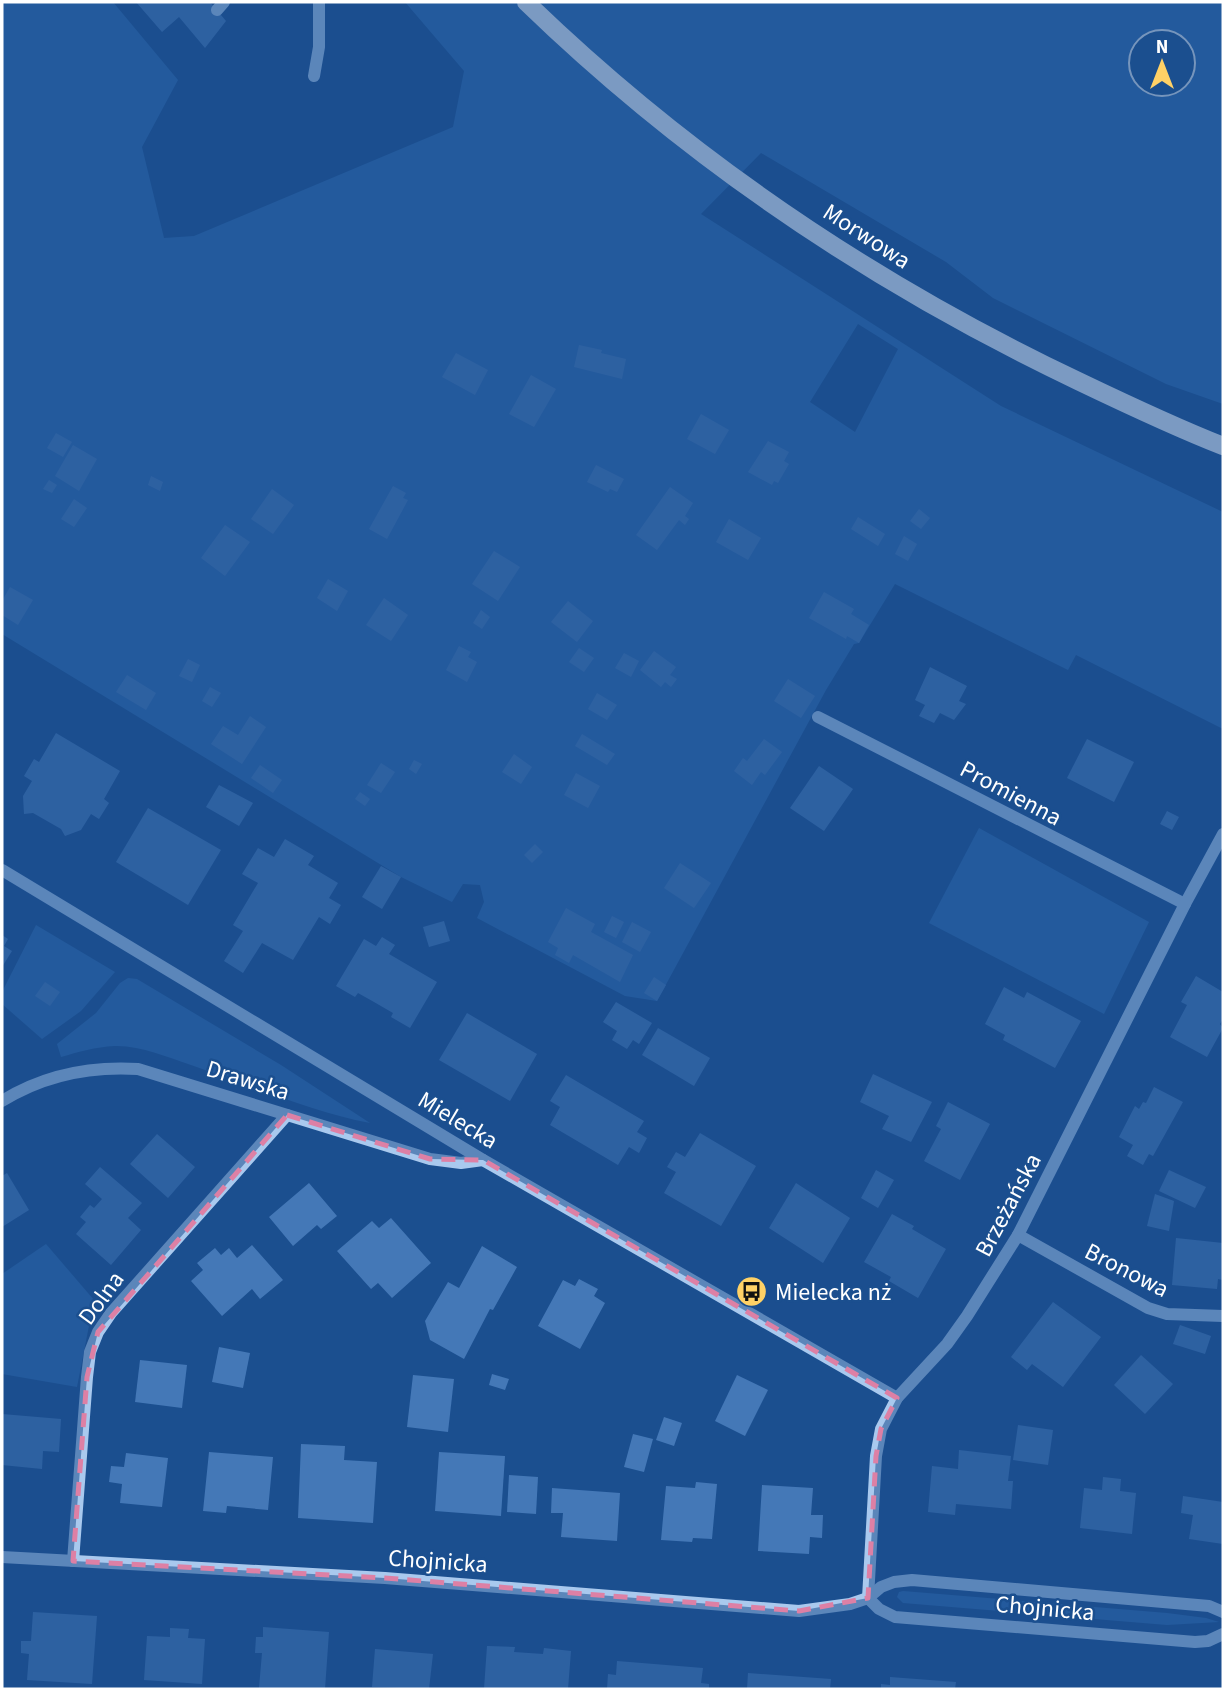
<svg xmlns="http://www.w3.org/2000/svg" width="1225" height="1691" viewBox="0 0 1225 1691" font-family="'Source Sans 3',sans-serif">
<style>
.green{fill:#2e69ad;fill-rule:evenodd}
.building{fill:#4478b7}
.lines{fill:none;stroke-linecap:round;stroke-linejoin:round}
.minor{stroke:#a9c9ee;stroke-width:12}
.major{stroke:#f0f6ff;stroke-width:18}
.marked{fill:none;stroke:#dd80a5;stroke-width:5;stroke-dasharray:14 9;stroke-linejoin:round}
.labels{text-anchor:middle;stroke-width:5;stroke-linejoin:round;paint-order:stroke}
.street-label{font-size:24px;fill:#fff;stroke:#1b4f8f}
.poi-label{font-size:24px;fill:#fff;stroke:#1b4f8f;text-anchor:start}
</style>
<rect width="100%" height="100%" fill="#1b4f8f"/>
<!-- green -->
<g class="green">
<path d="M10,2H113L178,80L142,147L164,238L194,236L453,127L464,71L405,2H1223V404L1166,384L993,298L946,262L761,153L701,214L1001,406L1223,512V729L1076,655L1068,670L895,584L859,643L854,644L826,690L657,1001L625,996L477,918L484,902L480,885L463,884L452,902L401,877L2,634V4ZM1141,42H1183V84H1141ZM858,324L898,349L855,432L810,402Z"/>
<polygon points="979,828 1149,922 1104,1014 929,923"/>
<polygon points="36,925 115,972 81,1011 42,1039 2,1004 2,992"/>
<path d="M128,978L137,979L281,1065L370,1123C309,1111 250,1085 191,1065C167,1057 140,1045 114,1046C96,1047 78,1052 61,1057L57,1044L96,1013L120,983Z"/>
<polygon points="46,1244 94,1300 77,1387 2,1374 2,1274"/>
<polygon points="903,1591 1167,1613 1206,1618 1219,1622 1167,1625 903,1603 897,1597 899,1592"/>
</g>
<!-- building -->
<g class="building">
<polygon points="136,2 210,2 226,21 205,48 179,17 162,32"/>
<polygon points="579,345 602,350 601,353 626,359 622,379 574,367"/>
<polygon points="456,353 488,370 475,395 442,377"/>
<polygon points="531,375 556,389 534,427 509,414"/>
<polygon points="701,414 729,430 715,454 687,439"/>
<polygon points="56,433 72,442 63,457 47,448"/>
<polygon points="768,441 789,452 784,461 789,464 778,483 774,481 772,485 748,472"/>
<polygon points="73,445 97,459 79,491 55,476"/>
<polygon points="596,465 624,479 617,492 610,489 608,492 587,482"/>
<polygon points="151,476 163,482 160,491 148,485"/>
<polygon points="49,480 57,485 52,493 43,489"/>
<polygon points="393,486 406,493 403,498 408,500 387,539 369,529"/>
<polygon points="670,487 693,503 685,516 689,519 685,525 679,520 657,550 636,535"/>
<polygon points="272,489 294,505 273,534 251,519"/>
<polygon points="74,499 87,508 74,527 61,519"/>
<polygon points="919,509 930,518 921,529 910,521"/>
<polygon points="858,517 885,534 878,546 851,529"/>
<polygon points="729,519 761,538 748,560 716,542"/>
<polygon points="225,525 250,542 225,576 201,558"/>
<polygon points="904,536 917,544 908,561 895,554"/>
<polygon points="494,551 520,567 498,601 472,584"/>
<polygon points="328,579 348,591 337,611 317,598"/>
<polygon points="10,587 33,600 18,625 2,615 2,601"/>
<polygon points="824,592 854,609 851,614 869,625 859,643 847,636 846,639 809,618"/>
<polygon points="384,598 408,615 391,641 366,625"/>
<polygon points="568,601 593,621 577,642 551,622"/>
<polygon points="481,610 490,617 482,629 473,623"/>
<polygon points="459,646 471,652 468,657 477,662 467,682 446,670"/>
<polygon points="579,648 594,658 584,672 569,662"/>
<polygon points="654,651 676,667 670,675 677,679 671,687 665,682 661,687 640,670"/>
<polygon points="624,653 639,661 631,677 615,668"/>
<polygon points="188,659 200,665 192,682 179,676"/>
<polygon points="930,667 967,686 959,701 966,704 954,720 940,713 934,723 919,716 925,705 915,700"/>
<polygon points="127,675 156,693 146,710 116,692"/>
<polygon points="788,679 815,696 801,718 774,701"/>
<polygon points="210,687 221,693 212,707 202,701"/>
<polygon points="597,693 617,705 607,720 588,709"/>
<polygon points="250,716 266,727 242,764 211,744 223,726 238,735"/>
<polygon points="56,733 120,771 104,799 109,803 99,819 91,814 81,830 65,836 61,829 33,813 24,814 23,796 32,781 24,776 34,759 39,762"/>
<polygon points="582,734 615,754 607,765 575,746"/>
<polygon points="764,739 782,752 765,775 761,772 752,785 734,771 743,758 747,761"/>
<polygon points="1087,739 1134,762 1114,802 1067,778"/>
<polygon points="514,754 532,767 521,784 502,772"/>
<polygon points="414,760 422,764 416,774 409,769"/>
<polygon points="381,763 395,772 381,793 367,785"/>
<polygon points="260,765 282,780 273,793 251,778"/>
<polygon points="819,766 853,789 824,831 790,808"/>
<polygon points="576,773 600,786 588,808 564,795"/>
<polygon points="219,785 253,803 239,826 206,807"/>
<polygon points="360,792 370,799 365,806 355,799"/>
<polygon points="148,808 221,850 188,905 116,862"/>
<polygon points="1167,811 1179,817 1172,830 1160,824"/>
<polygon points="285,839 314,856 308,865 338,883 329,898 341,905 330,924 319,917 293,960 262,943 243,973 224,961 243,931 233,925 258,883 242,874 258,848 274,857"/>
<polygon points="535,844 543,852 532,863 524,855"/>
<polygon points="680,863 711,883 694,908 664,888"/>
<polygon points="381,866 401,877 382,909 362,897"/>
<polygon points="566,908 595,924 591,932 633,955 620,982 573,955 569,963 555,955 558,948 548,942"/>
<polygon points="612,916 624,922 616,938 604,932"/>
<polygon points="444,921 450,941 429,947 423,927"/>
<polygon points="632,922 651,932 640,952 622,942"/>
<polygon points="2,935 8,939 4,946 12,951 2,967"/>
<polygon points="382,937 395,945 389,954 437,982 410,1028 391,1017 393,1013 374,1002 358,993 355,997 336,986 364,939 376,946"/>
<polygon points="1196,976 1223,992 1223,1019 1220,1024 1223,1028 1207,1057 1170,1037 1187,1005 1181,1002"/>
<polygon points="654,977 666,985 657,1001 644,993"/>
<polygon points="45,982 60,992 50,1006 35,996"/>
<polygon points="1004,987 1024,998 1027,992 1081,1021 1055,1068 1003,1040 1005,1035 985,1024"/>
<polygon points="616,1002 652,1023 639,1044 633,1040 627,1049 612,1040 617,1031 603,1022"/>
<polygon points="467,1013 537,1054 510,1101 439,1060"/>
<polygon points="658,1028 710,1058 694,1086 642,1055"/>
<polygon points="873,1074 932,1102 911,1142 882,1129 889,1116 860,1102"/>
<polygon points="566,1075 644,1121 637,1132 647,1138 639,1153 629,1147 618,1165 550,1125 560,1107 550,1101"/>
<polygon points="1154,1087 1183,1102 1153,1156 1149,1154 1143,1165 1127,1156 1133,1145 1119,1137 1135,1106 1139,1109 1143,1102 1146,1103"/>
<polygon points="948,1102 990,1124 960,1180 924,1161 941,1129 936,1126"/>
<polygon points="700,1133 756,1166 721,1226 664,1193 676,1172 667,1167 676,1152 685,1157"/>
<polygon points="157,1134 195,1167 168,1198 130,1164"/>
<polygon points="100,1167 142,1203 128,1218 141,1230 111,1265 76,1234 86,1222 80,1217 90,1205 94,1208 102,1199 85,1184"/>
<polygon points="876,1170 894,1180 878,1208 861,1198"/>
<polygon points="1169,1170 1206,1187 1195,1208 1159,1191"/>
<polygon points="7,1173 29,1210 2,1227 2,1176"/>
<polygon points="309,1183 337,1216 321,1229 317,1225 293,1246 269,1217"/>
<polygon points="796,1183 850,1218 823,1263 769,1228"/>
<polygon points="1155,1194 1174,1201 1169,1231 1147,1226"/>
<polygon points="892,1214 914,1226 912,1229 946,1249 918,1298 889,1281 891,1277 864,1262"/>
<polygon points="391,1218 431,1263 392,1298 378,1283 371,1289 337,1251 372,1221 379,1228"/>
<polygon points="1176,1238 1223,1243 1223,1280 1218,1279 1217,1289 1172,1285"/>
<polygon points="252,1245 283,1280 260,1299 252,1289 222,1316 191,1281 203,1270 197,1263 215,1248 221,1255 229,1248 237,1258"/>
<polygon points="482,1246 517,1267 493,1310 490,1309 464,1359 430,1340 425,1321 448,1282 459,1288"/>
<polygon points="579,1279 598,1289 594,1296 605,1303 580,1349 538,1326 563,1280 575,1286"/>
<polygon points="1053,1302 1101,1337 1063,1387 1032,1364 1027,1370 1011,1357"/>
<polygon points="1180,1325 1211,1336 1205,1354 1173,1344"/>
<polygon points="219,1347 250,1353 243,1388 212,1382"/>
<polygon points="1141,1355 1173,1384 1145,1414 1114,1385"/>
<polygon points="140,1360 187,1365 182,1408 135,1402"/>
<polygon points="492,1374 509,1379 505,1390 489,1385"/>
<polygon points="413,1375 454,1379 448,1432 407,1427"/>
<polygon points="737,1375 768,1390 745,1436 715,1421"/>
<polygon points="2,1414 61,1419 59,1452 43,1451 42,1469 2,1465"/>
<polygon points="664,1417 682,1423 674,1446 656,1440"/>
<polygon points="1018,1425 1053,1430 1048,1465 1013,1460"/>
<polygon points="633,1434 653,1439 644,1472 624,1467"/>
<polygon points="301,1444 345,1446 344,1460 377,1462 373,1523 298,1518"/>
<polygon points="959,1450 1011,1456 1008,1481 1013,1481 1011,1509 956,1504 955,1515 928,1512 932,1466 958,1469"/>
<polygon points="209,1452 273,1457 268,1510 227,1506 226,1513 203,1511"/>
<polygon points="439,1452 505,1456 501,1516 435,1511"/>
<polygon points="126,1453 168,1458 162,1507 120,1503 122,1484 109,1482 111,1466 124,1467"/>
<polygon points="509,1475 538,1477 536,1514 507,1512"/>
<polygon points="1103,1477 1121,1479 1120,1491 1136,1493 1132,1534 1080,1528 1084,1488 1102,1490"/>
<polygon points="696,1482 717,1484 712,1539 693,1538 692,1542 661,1540 666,1486 695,1488"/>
<polygon points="762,1485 813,1488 811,1515 823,1515 822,1538 810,1537 809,1554 758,1551"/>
<polygon points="552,1488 620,1493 617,1541 561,1537 563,1513 551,1513"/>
<polygon points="1183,1496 1223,1502 1223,1544 1189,1539 1193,1515 1181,1513"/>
<polygon points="33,1612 97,1616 92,1684 27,1680 29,1654 21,1653 21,1641 31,1641"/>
<polygon points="263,1627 329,1632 325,1689 259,1688 262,1653 255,1653 256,1637 263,1637"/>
<polygon points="170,1628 189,1629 188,1638 205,1639 202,1684 144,1680 147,1636 170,1637"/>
<polygon points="487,1646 515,1647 514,1652 543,1654 544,1648 571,1651 568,1689 484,1689"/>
<polygon points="375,1649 433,1654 429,1689 372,1687"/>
<polygon points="617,1661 703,1668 701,1683 709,1684 709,1689 607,1689 608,1674 616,1675"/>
<polygon points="748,1673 831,1679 830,1689 747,1689"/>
<polygon points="890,1677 956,1682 955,1689 881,1689 881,1684 890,1685"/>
</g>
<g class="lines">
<!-- minor -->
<g class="minor">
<polyline points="217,10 224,2"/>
<polyline points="314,76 319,47 319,2"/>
<polyline points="818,717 1185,904"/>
<polyline points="2,870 483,1160 897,1398"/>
<path d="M2,1101C44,1075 89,1066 138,1069L430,1159L461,1163L483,1160"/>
<polyline points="1018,1235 1148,1308 1167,1314 1223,1316"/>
<polyline points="2,1557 385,1578 799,1611 850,1604 868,1598 881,1587 894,1582 912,1580 1209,1606 1223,1612"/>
<polyline points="73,1561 87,1377 90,1352 98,1332 111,1313 287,1115"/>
<polyline points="868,1598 876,1456 881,1429 897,1398 947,1344 967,1316 1018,1235 1185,904 1223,834"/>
<polyline points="868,1598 879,1609 895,1617 1195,1642 1208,1641 1223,1634"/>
</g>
<!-- major -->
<path class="major" d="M526,2C687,158 876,285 1078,381C1126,404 1174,427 1223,446"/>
</g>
<!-- marked area -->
<path d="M0 0H1225V1691H0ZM287,1115L430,1159L483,1160L897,1398L881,1429L876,1456L868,1598L799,1611L385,1578L73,1561L87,1377L98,1332Z" fill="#1b4f8f" fill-opacity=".55" fill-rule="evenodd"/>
<path class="marked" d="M287,1115L430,1159L483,1160L897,1398L881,1429L876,1456L868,1598L799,1611L385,1578L73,1561L87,1377L98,1332Z"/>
<!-- icons -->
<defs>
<symbol id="bus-disc" viewBox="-11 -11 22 22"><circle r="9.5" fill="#ffd166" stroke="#1b4f8f"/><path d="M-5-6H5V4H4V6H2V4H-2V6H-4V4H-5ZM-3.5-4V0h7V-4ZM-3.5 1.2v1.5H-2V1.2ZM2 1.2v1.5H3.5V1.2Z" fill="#111"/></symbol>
</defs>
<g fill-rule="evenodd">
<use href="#bus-disc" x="734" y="1274" width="35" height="35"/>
</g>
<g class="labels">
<!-- street labels -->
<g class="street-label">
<text transform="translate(867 236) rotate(33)" y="8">Morwowa</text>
<text transform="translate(1011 793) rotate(28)" y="8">Promienna</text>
<text transform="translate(248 1080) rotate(17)" y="8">Drawska</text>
<text transform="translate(458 1120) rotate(31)" y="8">Mielecka</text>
<text transform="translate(1008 1205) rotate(-62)" y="8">Brzeżańska</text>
<text transform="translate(1127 1270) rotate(27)" y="8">Bronowa</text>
<text transform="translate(101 1298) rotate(-54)" y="8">Dolna</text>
<text transform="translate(438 1561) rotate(4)" y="8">Chojnicka</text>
<text transform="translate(1045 1608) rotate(5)" y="8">Chojnicka</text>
</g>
<!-- poi labels -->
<g class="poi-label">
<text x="775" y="1300">Mielecka nż</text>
</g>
</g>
<!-- border -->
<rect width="1225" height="1691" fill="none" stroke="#ffffff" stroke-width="7"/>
<!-- north arrow -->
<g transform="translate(1162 63)"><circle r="33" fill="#1b4f8f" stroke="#7695bc" stroke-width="2"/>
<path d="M0-5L12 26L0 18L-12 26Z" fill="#ffd166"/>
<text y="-10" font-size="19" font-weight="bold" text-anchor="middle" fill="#ffffff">N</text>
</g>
</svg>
